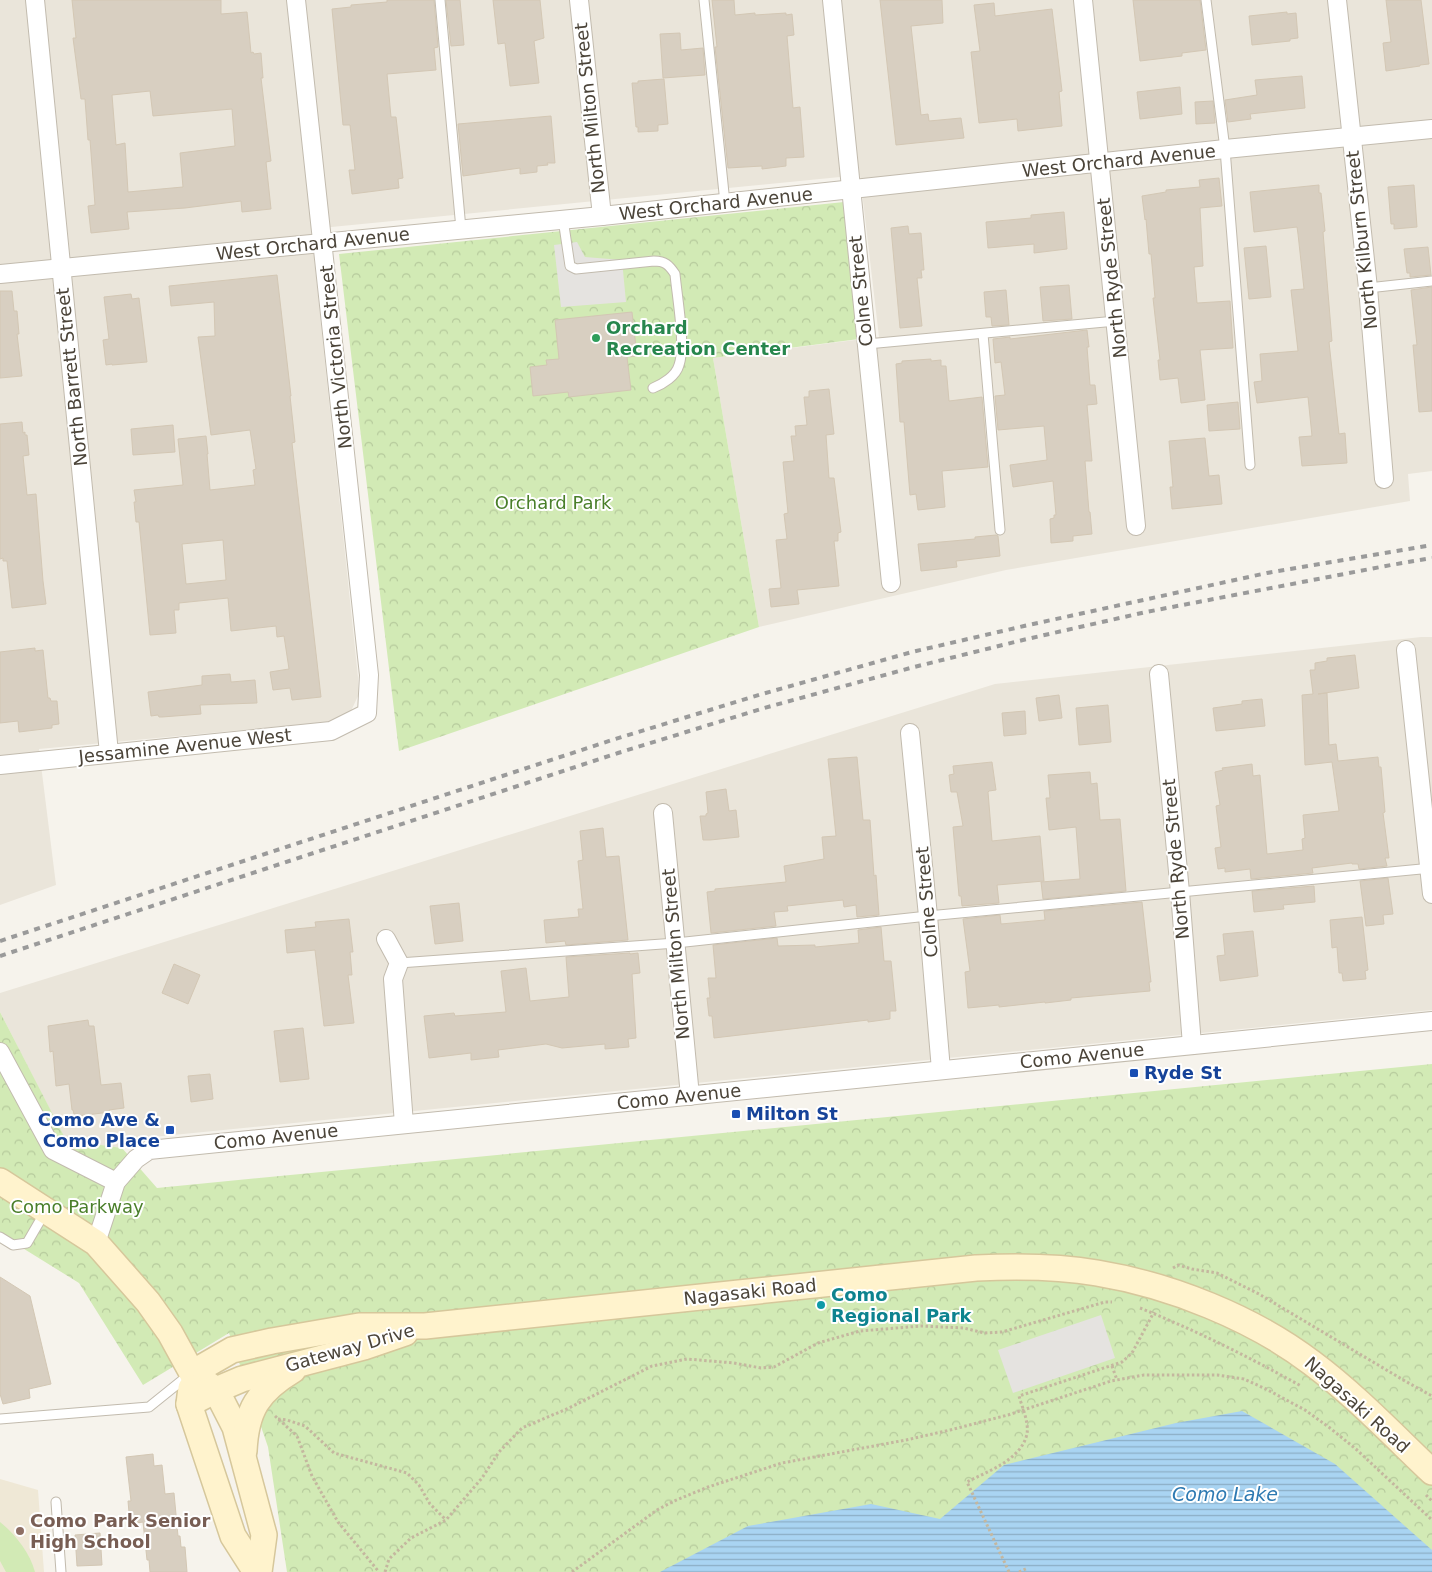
<svg xmlns="http://www.w3.org/2000/svg" width="1432" height="1572" viewBox="0 0 1432 1572" font-family="'DejaVu Sans',sans-serif">
<style>
.residential{fill:#eae5da}
.education{fill:#efe8d6}
.grass{fill:#d2eab5}
.park{fill:url(#park-crowns)}
.parking{fill:#e5e3e0}
.water{fill:url(#water-rules)}
.building{fill:#d8cfc1;stroke:#d3c7b4;fill-rule:evenodd}
.lines{fill:none;stroke-linecap:round;stroke-linejoin:round}
.lane-casing{stroke:#c2bbae;stroke-width:11}
.street-casing{stroke:#c2bbae;stroke-width:20}
.secondary-casing{stroke:#d6c79b;stroke-width:28}
.path{stroke:#c4b79f;stroke-width:3;stroke-dasharray:2.5 2.5;stroke-linecap:butt}
.lane{stroke:#fff;stroke-width:9}
.street{stroke:#fff;stroke-width:18}
.secondary{stroke:#fff3cd;stroke-width:25}
.rail{stroke:#9a9a9a;stroke-width:4;stroke-dasharray:6 6;stroke-linecap:butt}
.leisure-dot{fill:#2e9e5b;stroke:#fff;stroke-width:2}
.transit-dot{fill:#1a4fb4;stroke:#fff;stroke-width:2}
.culture-dot{fill:#0f9aa8;stroke:#fff;stroke-width:2}
.education-dot{fill:#8d6e63;stroke:#fff;stroke-width:2}
.labels{text-anchor:middle;stroke-width:4;stroke-linejoin:round;paint-order:stroke}
.street-label{font-size:18px;fill:#4b4439;stroke:#fff}
.leisure-label{font-size:18px;font-weight:bold;fill:#27864d;stroke:#fff;text-anchor:start}
.park-label{font-size:18px;fill:#4a7f2a;stroke:#fff}
.transit-label{font-size:18px;font-weight:bold;fill:#164399;stroke:#fff;text-anchor:start}
.culture-label{font-size:18px;font-weight:bold;fill:#0d838f;stroke:#fff;text-anchor:start}
.education-label{font-size:18px;font-weight:bold;fill:#785e54;stroke:#fff;text-anchor:start}
.water-label{font-size:19px;font-style:italic;fill:#2e7ab2;stroke:#fff}
</style>
<defs>
<pattern id="park-crowns" width="20" height="18" patternUnits="userSpaceOnUse" patternTransform="scale(1.25)"><rect width="20" height="18" fill="#d2eab5"/><path d="M2 6a3 3 0 1 1 6 0M12 15a3 3 0 1 1 6 0" fill="none" stroke="#b6ca9c"/></pattern>
<pattern id="water-rules" width="6" height="5" patternUnits="userSpaceOnUse" patternTransform="scale(1.25)"><rect width="6" height="5" fill="#a9d4f2"/><path d="M0 2.5h6" fill="none" stroke="#8caec5"/></pattern>
</defs>
<rect width="100%" height="100%" fill="#f6f3ec"/>
<!-- residential -->
<g class="residential">
<polygon points="0,0 1432,0 1432,471 1408,474 1410,501 1006,570 759,627 713,358 879,337 860,175 311,229 358,677 358,696 351,711 327,722 39,749 56,885 0,905"/>
<polygon points="1421,637 1432,637 1432,1010 143,1138 122,1148 66,1141 0,1012 0,993 995,684"/>
</g>
<!-- education -->
<polygon class="education" points="0,1479 38,1490 44,1572 0,1572"/>
<!-- grass -->
<path class="grass" d="M0,1522C15,1534 30,1553 35,1572H6L0,1561Z"/>
<!-- park -->
<g class="park">
<polygon points="844,202 859,339 713,358 759,627 399,751 339,254"/>
<polygon points="0,1012 66,1140 122,1148 157,1188 1432,1064 1432,1572 287,1572 268,1447 229,1333 143,1385 79,1283 0,1234"/>
</g>
<!-- parking -->
<g class="parking">
<polygon points="577,242 585,257 622,260 626,302 561,307 554,245"/>
<polygon points="1101,1315 1115,1358 1013,1393 998,1350"/>
</g>
<!-- water -->
<polygon class="water" points="1242,1411 1335,1464 1432,1550 1432,1572 660,1572 748,1526 871,1504 940,1519 1004,1465 1176,1423"/>
<!-- building -->
<g class="building">
<path d="M72,0H221V14L247,12L251,53L253,52L254,54L261,53L263,78H261L271,161L266,162L271,209L242,212L241,201L185,208L127,212L129,229L91,233L88,206L95,205L90,140H88L85,99H81L73,38H76ZM150,91L153,116L232,109L235,146L180,153L183,187L128,192L125,143L116,145L112,95Z"/>
<polygon points="387,0 434,0 438,47 434,48 436,70 387,74 391,117 396,117 403,178 398,179 399,188 352,194 349,170 355,170 350,125 343,125 332,9 351,7 351,5 387,2"/>
<polygon points="446,0 460,0 464,45 451,46"/>
<polygon points="493,0 540,0 544,38 534,41 539,83 510,86 505,43 498,44"/>
<polygon points="712,0 734,0 735,15 755,13 755,15 786,13 786,15 792,14 794,35 787,36 793,108 800,107 804,157 786,158 786,166 762,169 762,166 728,168 715,47 717,47"/>
<polygon points="880,0 942,0 943,23 911,26 921,115 928,114 929,121 961,118 964,138 896,145"/>
<polygon points="1133,0 1200,0 1206,50 1182,53 1182,56 1140,61"/>
<polygon points="1386,0 1421,0 1429,64 1420,65 1420,66 1386,71 1383,43 1391,42"/>
<polygon points="994,3 995,16 1052,9 1062,91 1059,92 1062,126 1018,131 1017,119 979,123 971,52 980,51 974,5"/>
<polygon points="1287,12 1287,14 1296,13 1298,38 1290,39 1290,41 1252,45 1249,16"/>
<polygon points="680,33 681,50 703,48 705,75 663,78 660,34"/>
<polygon points="1302,76 1305,108 1250,114 1251,119 1228,122 1225,100 1257,95 1255,80"/>
<polygon points="664,79 668,124 658,125 658,131 638,132 638,127 636,127 632,83 638,83 638,81"/>
<polygon points="1180,87 1182,114 1140,119 1137,92"/>
<polygon points="1213,101 1215,123 1196,124 1195,102"/>
<polygon points="551,116 555,163 547,163 548,165 537,166 537,172 520,174 520,168 463,176 458,124"/>
<polygon points="1219,178 1222,206 1200,208 1203,266 1194,267 1197,303 1230,301 1233,348 1200,350 1205,400 1181,403 1178,378 1160,380 1158,360 1160,360 1153,298 1155,298 1151,254 1149,254 1146,219 1145,220 1142,196 1166,192 1166,190 1200,187 1199,180"/>
<polygon points="1319,185 1319,193 1321,193 1325,231 1323,232 1332,341 1329,342 1339,434 1345,433 1347,463 1302,466 1299,437 1312,436 1308,397 1257,403 1254,382 1262,381 1260,354 1298,351 1291,290 1304,289 1298,234 1297,227 1254,232 1250,192"/>
<polygon points="1414,185 1417,227 1394,229 1394,224 1391,224 1388,187"/>
<polygon points="1064,212 1067,249 1034,253 1034,244 988,248 986,222 1031,218 1031,215"/>
<polygon points="908,226 909,234 921,233 924,270 921,270 922,278 917,278 922,326 900,328 891,228"/>
<polygon points="1266,246 1271,297 1249,299 1244,248"/>
<polygon points="1428,247 1431,275 1410,277 1410,273 1407,273 1404,249"/>
<path d="M277,275L291,396H290L295,442L292,443L321,697L292,700L290,688L273,690L270,672L289,669L284,636L277,637L276,626L231,631L228,598L179,603V610H174L176,633L150,635L139,522H136L134,502H136L134,490L183,485L178,439L206,436L208,454H207L210,490L255,485L253,470L256,469L250,430L211,435L198,337L215,336L214,302L171,306L169,286ZM223,540L226,580L186,584L182,544Z"/>
<polygon points="1069,285 1072,319 1043,321 1040,287"/>
<polygon points="1432,287 1432,411 1419,412 1413,345 1417,345 1411,290"/>
<polygon points="1006,290 1009,325 992,326 991,317 986,317 984,292"/>
<polygon points="0,291 12,291 14,311 17,311 19,334 17,334 22,376 0,378"/>
<polygon points="131,294 132,299 139,298 147,362 112,365 112,364 106,365 103,340 109,339 104,297"/>
<polygon points="632,312 637,356 627,357 631,390 569,397 568,392 533,396 530,367 547,365 546,360 559,359 555,320"/>
<polygon points="1087,330 1089,347 1087,347 1090,385 1095,385 1097,404 1087,405 1092,461 1085,461 1089,512 1090,512 1092,534 1073,536 1073,541 1051,543 1050,519 1054,518 1054,515 1056,515 1053,481 1013,487 1010,465 1047,460 1044,426 998,430 995,396 1005,395 1001,362 995,363 993,339 1010,337 1010,339"/>
<polygon points="931,359 931,361 941,360 941,366 946,366 949,401 982,397 988,467 942,471 945,507 918,510 916,494 910,495 904,422 900,422 896,364 902,363 902,361"/>
<polygon points="829,389 834,434 826,435 829,478 834,478 841,532 838,533 838,541 834,541 839,586 797,590 799,604 771,607 769,589 781,588 776,540 787,539 784,514 788,513 783,462 794,461 791,436 796,436 795,426 807,425 804,397 809,397 809,391"/>
<polygon points="1238,402 1240,429 1209,431 1207,405"/>
<polygon points="22,422 23,433 25,432 25,435 27,435 29,455 23,456 27,495 36,494 43,581 46,604 12,608 7,561 3,561 3,558 0,559 0,424"/>
<polygon points="173,425 175,452 133,455 131,429"/>
<polygon points="1205,438 1209,476 1219,475 1222,504 1172,509 1170,487 1173,487 1169,441"/>
<polygon points="996,535 998,536 1000,556 956,561 957,567 921,571 918,544 975,539 975,537"/>
<polygon points="35,648 35,651 43,650 48,698 50,698 51,701 57,701 59,724 52,725 52,728 19,732 18,721 0,723 0,652"/>
<polygon points="1355,655 1359,688 1318,694 1327,693 1329,745 1336,744 1338,761 1378,757 1379,767 1381,767 1385,812 1383,813 1389,858 1385,858 1387,866 1359,869 1358,864 1352,864 1352,863 1312,868 1313,873 1251,879 1250,869 1225,872 1225,868 1218,869 1215,848 1221,847 1216,806 1220,805 1215,772 1223,770 1222,768 1252,764 1253,776 1260,775 1267,854 1303,850 1302,839 1305,838 1303,815 1339,811 1332,762 1305,765 1302,695 1313,694 1310,670 1315,670 1315,663 1327,661 1327,658"/>
<polygon points="230,674 231,682 255,680 257,703 200,705 201,714 162,717 159,717 158,715 151,716 148,692 202,685 202,676"/>
<polygon points="1059,695 1062,718 1039,721 1036,698"/>
<polygon points="1262,699 1265,726 1216,731 1213,708 1242,704 1242,701"/>
<polygon points="1108,705 1111,742 1079,745 1076,708"/>
<polygon points="1025,711 1026,734 1004,736 1002,713"/>
<polygon points="857,757 863,820 870,820 874,876 876,875 879,915 857,917 856,905 844,907 843,900 787,906 788,911 774,912 776,926 711,933 707,892 715,891 715,889 786,882 784,866 824,859 822,837 836,836 828,759"/>
<polygon points="992,762 996,790 989,791 988,792 992,841 1040,836 1044,881 997,885 999,903 962,906 961,896 959,896 953,827 963,826 957,792 951,792 949,775 954,774 953,766"/>
<polygon points="1090,772 1091,784 1097,783 1100,820 1120,819 1126,891 1043,899 1041,882 1080,879 1076,827 1049,830 1046,798 1050,798 1048,775"/>
<polygon points="726,789 729,811 736,810 739,837 710,840 703,840 700,816 706,816 706,814 708,813 706,792"/>
<polygon points="603,828 606,857 619,856 628,940 566,945 565,941 546,943 544,920 579,917 578,909 583,909 578,861 583,860 580,831"/>
<polygon points="1388,878 1393,914 1383,915 1384,924 1366,926 1360,881"/>
<polygon points="1314,886 1315,902 1283,905 1284,909 1254,912 1252,891"/>
<polygon points="1142,902 1151,982 1149,982 1150,991 1071,998 1071,1000 1045,1003 1045,1002 999,1007 999,1005 968,1008 965,972 970,971 963,919 1000,915 1001,924 1045,920 1044,911"/>
<polygon points="459,903 463,941 435,944 430,906"/>
<polygon points="1362,917 1368,970 1365,971 1366,979 1343,981 1342,973 1339,973 1337,947 1332,948 1330,920"/>
<polygon points="349,919 353,952 350,952 352,975 348,975 354,1023 324,1026 315,950 287,953 285,930 316,927 315,922"/>
<polygon points="881,927 884,961 891,961 896,1011 890,1011 890,1019 868,1022 868,1020 714,1038 712,1016 709,1016 707,998 710,998 708,978 716,978 713,945 777,938 778,946 815,945 815,947 859,943 858,930"/>
<polygon points="1253,931 1258,976 1220,981 1217,956 1225,955 1223,934"/>
<polygon points="630,953 630,954 638,953 640,973 632,974 636,1038 628,1039 629,1047 605,1049 605,1044 562,1048 546,1044 498,1050 499,1057 471,1060 471,1053 429,1058 424,1016 454,1013 455,1016 506,1012 501,971 526,968 530,1001 569,997 566,957"/>
<polygon points="174,964 200,975 188,1004 162,993"/>
<polygon points="88,1020 89,1026 94,1026 101,1085 121,1083 124,1108 109,1110 110,1112 78,1116 78,1114 74,1114 73,1110 72,1110 69,1084 56,1086 53,1051 50,1052 48,1026"/>
<polygon points="303,1028 309,1079 280,1082 274,1031"/>
<polygon points="210,1074 213,1099 191,1102 188,1076"/>
<polygon points="0,1277 30,1296 51,1384 29,1389 30,1398 3,1404 0,1394"/>
<polygon points="153,1454 154,1466 162,1465 165,1494 174,1493 178,1536 180,1536 181,1547 185,1547 187,1572 150,1572 149,1560 147,1560 143,1522 130,1524 128,1501 131,1501 126,1457"/>
<polygon points="100,1533 102,1565 77,1566 75,1535"/>
</g>
<g class="lines">
<defs>
<g id="lane">
<polyline points="440,0 461,229"/>
<polyline points="704,0 725,203"/>
<polyline points="1206,0 1225,149 1250,465"/>
<path d="M563,219L570,266L576,269L654,261C665,261 669,265 675,274C677,297 686,345 679,365C676,376 663,384 653,388"/>
<polyline points="1368,288 1432,281"/>
<polyline points="983,334 1000,530"/>
<polyline points="867,344 1116,321"/>
<polyline points="399,963 676,943 928,916 1432,868"/>
<polyline points="0,1237 13,1245 27,1243 45,1212"/>
<polyline points="0,1419 149,1407 190,1374"/>
<polyline points="56,1502 61,1572"/>
</g>
<g id="street">
<polyline points="35,0 109,753"/>
<polyline points="579,0 602,216"/>
<polyline points="832,0 891,583"/>
<polyline points="1083,0 1136,526"/>
<polyline points="1337,0 1368,288 1384,479"/>
<polyline points="0,274 602,216 1225,149 1432,129"/>
<polyline points="1406,650 1432,894"/>
<polyline points="1159,674 1180,892 1192,1045"/>
<polyline points="910,733 928,916 941,1070"/>
<polyline points="0,765 331,731 367,713 369,675 296,0"/>
<polyline points="663,813 690,1096"/>
<polyline points="386,939 399,963 393,979 404,1124"/>
<polyline points="0,1052 53,1150 116,1182"/>
<polyline points="96,1243 116,1182 136,1159 149,1150 1432,1021"/>
</g>
<g id="secondary">
<polyline points="0,1181 96,1243 148,1302 170,1333 192,1373 216,1390 235,1427 264,1535 259,1572"/>
<path d="M192,1373L232,1350L272,1341L359,1326H425L976,1268C1016,1266 1057,1266 1097,1273C1170,1285 1253,1318 1312,1363C1355,1395 1393,1435 1432,1472"/>
<polyline points="191,1388 189,1404 233,1536 256,1572"/>
<polyline points="189,1404 216,1390 242,1379 364,1347 405,1333"/>
<path d="M244,1451C246,1410 258,1391 293,1370"/>
</g>
</defs>
<!-- lane casing -->
<use href="#lane" class="lane-casing"/>
<!-- street casing -->
<use href="#street" class="street-casing"/>
<!-- secondary casing -->
<use href="#secondary" class="secondary-casing"/>
<!-- path -->
<g class="path">
<polyline points="1173,1268 1178,1265 1192,1269 1217,1273 1259,1294 1405,1381 1432,1396"/>
<path d="M1140,1308C1195,1330 1249,1357 1301,1386"/>
<polyline points="1112,1366 1117,1380"/>
<polyline points="275,1416 297,1436 312,1476 338,1522 379,1572"/>
<polyline points="278,1419 287,1420 305,1426 334,1453 407,1473 419,1485 430,1504 446,1520"/>
<polyline points="1426,1495 1432,1501"/>
<polyline points="385,1572 389,1559 411,1538 446,1520 482,1478 499,1452 522,1428 569,1408 652,1366 687,1359 734,1363 761,1368 774,1367 818,1343 860,1331 921,1326 964,1328 984,1333 1002,1332 1105,1302 1112,1302"/>
<polyline points="572,1572 657,1510 674,1501 708,1487 782,1463 906,1440 950,1430 1008,1415 1111,1381 1144,1375 1217,1375 1244,1379 1266,1389 1305,1410 1330,1428 1357,1450 1432,1520"/>
<path d="M1009,1572L967,1482C988,1471 1021,1460 1027,1434C1029,1422 1022,1407 1019,1396L1122,1362L1132,1353L1154,1312"/>
<polyline points="1019,1572 1028,1568"/>
</g>
<!-- lane -->
<use href="#lane" class="lane"/>
<!-- street -->
<use href="#street" class="street"/>
<!-- secondary -->
<use href="#secondary" class="secondary"/>
<!-- rail -->
<g class="rail">
<polyline points="0,941 612,740 762,694 912,652 1024,626 1267,573 1432,545"/>
<polyline points="0,956 618,753 764,708 914,667 1027,639 1146,612 1391,565 1432,558"/>
</g>
</g>
<!-- markers -->
<circle class="leisure-dot" cx="596" cy="338" r="5"/>
<g class="transit-dot">
<rect x="1129" y="1068" width="10" height="10" rx="2.5"/>
<rect x="731" y="1109" width="10" height="10" rx="2.5"/>
<rect x="165" y="1125" width="10" height="10" rx="2.5"/>
</g>
<circle class="culture-dot" cx="821" cy="1305" r="5"/>
<circle class="education-dot" cx="20" cy="1531" r="5"/>
<g class="labels">
<!-- street labels -->
<g class="street-label">
<text transform="translate(590 108) rotate(-96)" y="6">North Milton Street</text>
<text transform="translate(1119 161) rotate(-6)" y="6">West Orchard Avenue</text>
<text transform="translate(716 204) rotate(-6)" y="6">West Orchard Avenue</text>
<text transform="translate(1362 240) rotate(-96)" y="6">North Kilburn Street</text>
<text transform="translate(313 244) rotate(-6)" y="6">West Orchard Avenue</text>
<text transform="translate(1112 278) rotate(-96)" y="6">North Ryde Street</text>
<text transform="translate(861 291) rotate(-96)" y="6">Colne Street</text>
<text transform="translate(336 357) rotate(-96)" y="6">North Victoria Street</text>
<text transform="translate(72 377) rotate(-96)" y="6">North Barrett Street</text>
<text transform="translate(185 746) rotate(-6)" y="6">Jessamine Avenue West</text>
<text transform="translate(1176 859) rotate(-95)" y="6">North Ryde Street</text>
<text transform="translate(927 902) rotate(-95)" y="6">Colne Street</text>
<text transform="translate(676 954) rotate(-95)" y="6">North Milton Street</text>
<text transform="translate(1082 1056) rotate(-6)" y="6">Como Avenue</text>
<text transform="translate(679 1097) rotate(-6)" y="6">Como Avenue</text>
<text transform="translate(276 1137) rotate(-6)" y="6">Como Avenue</text>
<text transform="translate(750 1292) rotate(-6)" y="6">Nagasaki Road</text>
<text transform="translate(350 1348) rotate(-16)" y="6">Gateway Drive</text>
<text transform="translate(1357 1405) rotate(42)" y="6">Nagasaki Road</text>
</g>
<!-- leisure labels -->
<g class="leisure-label">
<text x="606" y="334">Orchard<tspan x="606" dy="21">Recreation Center</tspan></text>
</g>
<!-- park labels -->
<g class="park-label">
<text x="553" y="509">Orchard Park</text>
<text x="77" y="1213">Como Parkway</text>
</g>
<!-- transit labels -->
<g class="transit-label">
<text x="1144" y="1079">Ryde St</text>
<text x="746" y="1120">Milton St</text>
<text x="160" y="1126" text-anchor="end">Como Ave &amp;<tspan x="160" dy="21">Como Place</tspan></text>
</g>
<!-- culture labels -->
<g class="culture-label">
<text x="831" y="1301">Como<tspan x="831" dy="21">Regional Park</tspan></text>
</g>
<!-- education labels -->
<g class="education-label">
<text x="30" y="1527">Como Park Senior<tspan x="30" dy="21">High School</tspan></text>
</g>
<!-- water labels -->
<g class="water-label">
<text x="1225" y="1501">Como Lake</text>
</g>
</g>
</svg>
